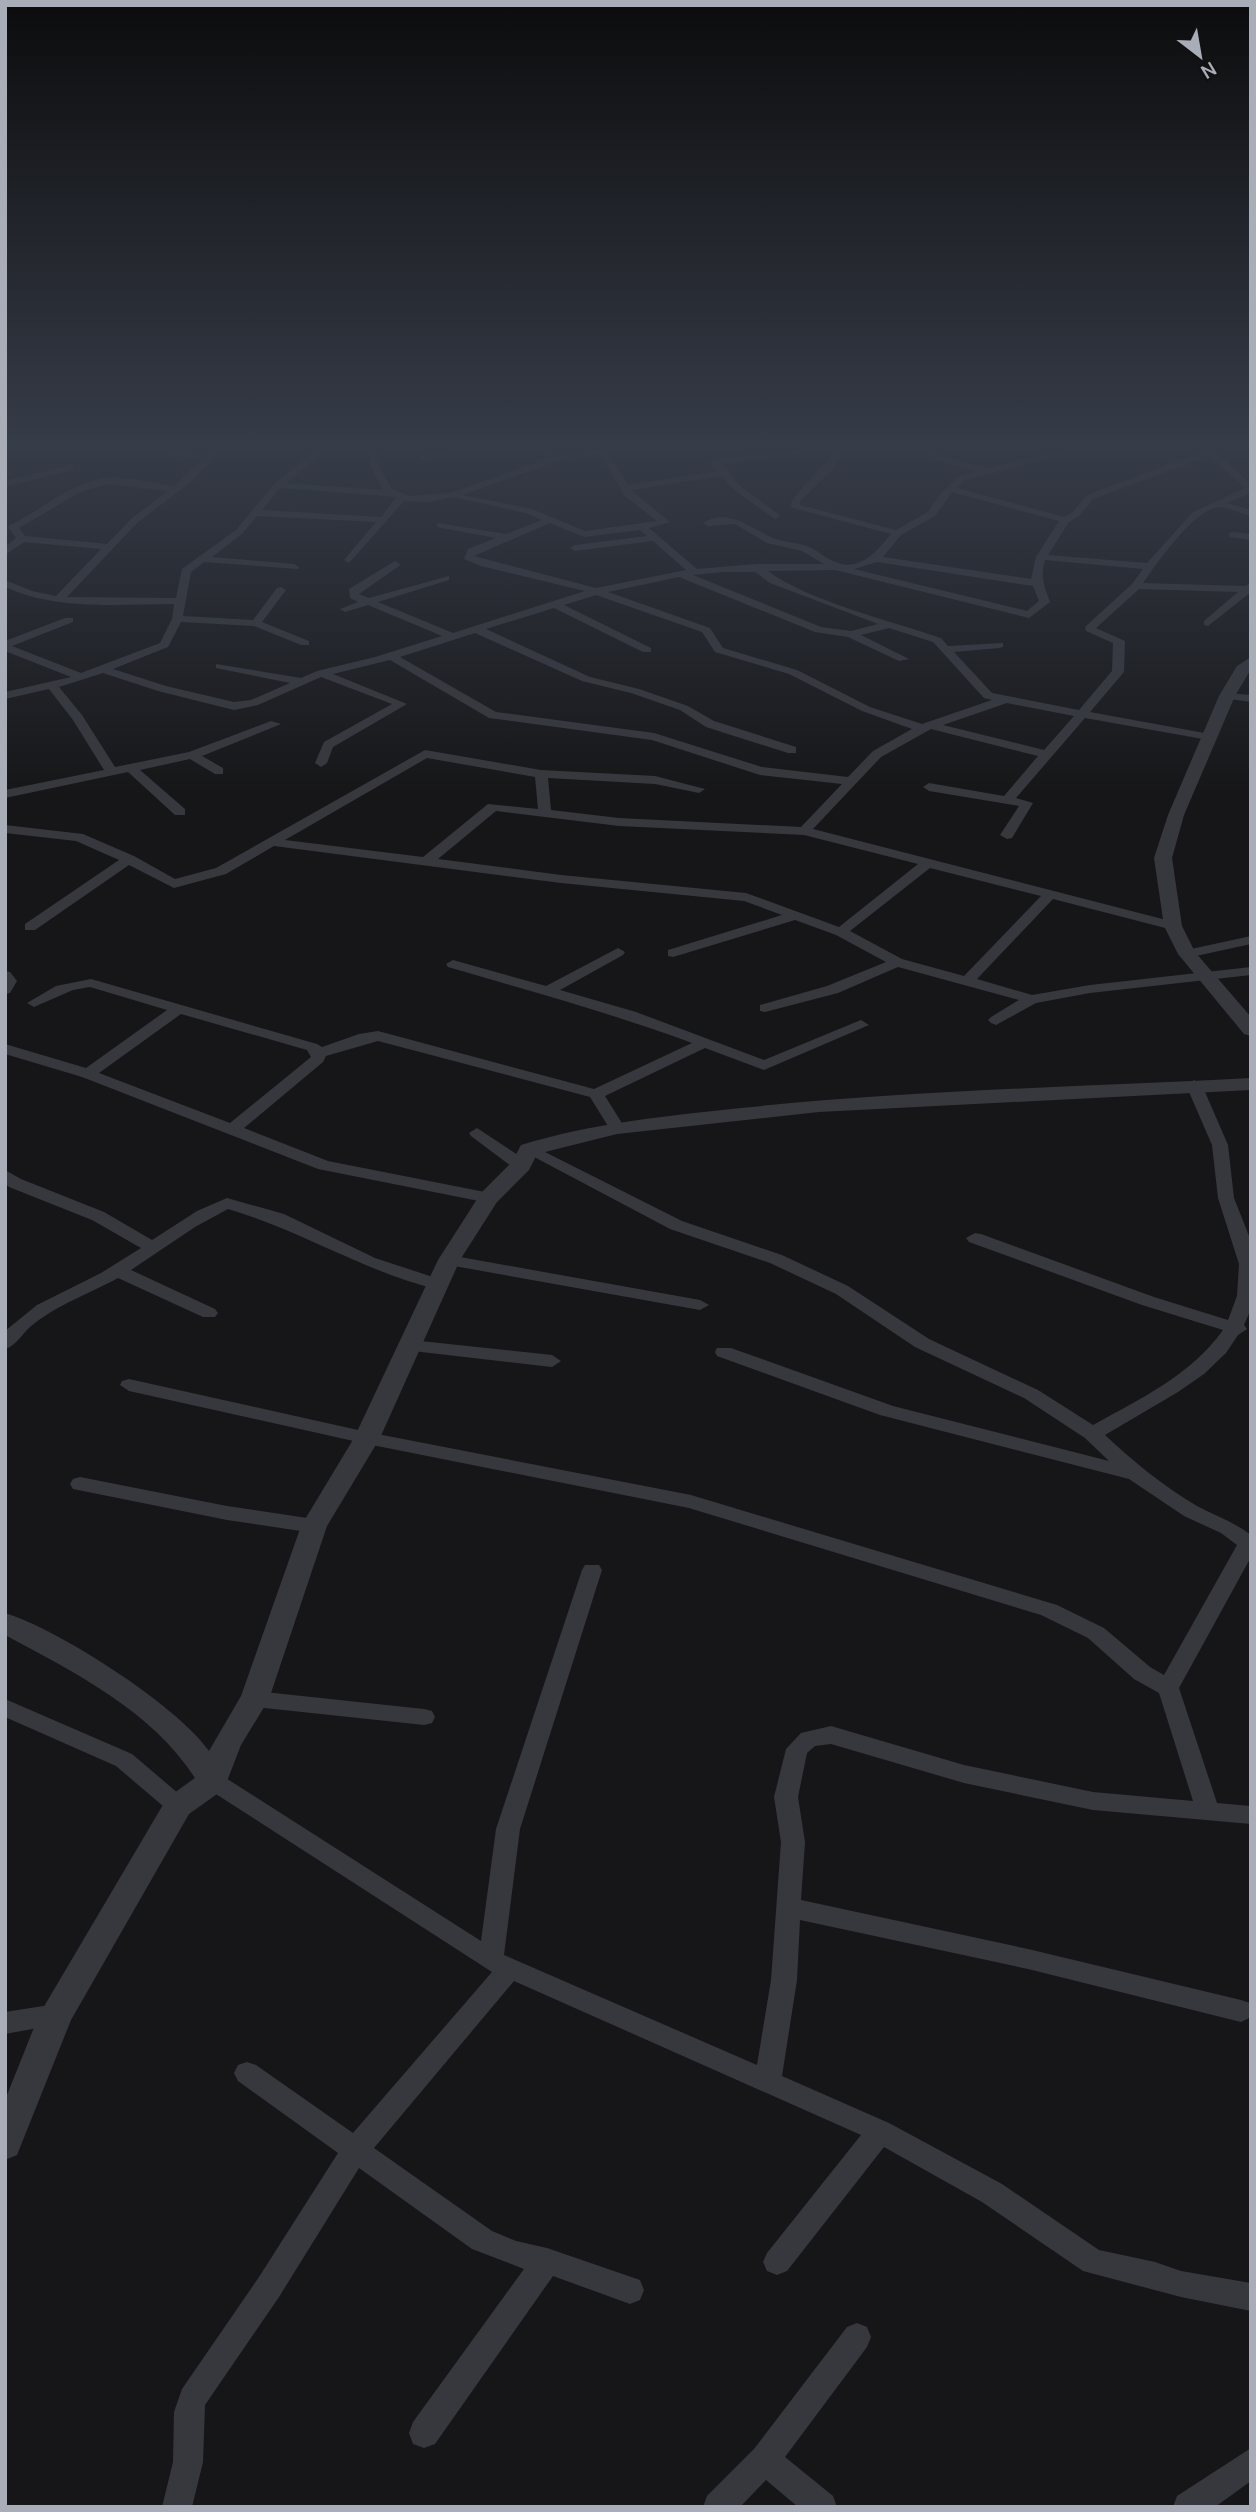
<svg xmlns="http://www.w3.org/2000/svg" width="1256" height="2512" viewBox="0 0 1256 2512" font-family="Manrope,sans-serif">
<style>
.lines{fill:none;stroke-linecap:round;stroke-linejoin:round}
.minor{fill:#37383d;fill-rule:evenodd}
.tertiary{fill:#37383d;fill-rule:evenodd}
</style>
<rect width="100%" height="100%" fill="#161618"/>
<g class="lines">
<!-- minor -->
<g class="minor">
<path d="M137,445L207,454L215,445H224L193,480L137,523L67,597L176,598L182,569L236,530L275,483L316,450L317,445H325L323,453L286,483L383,490L371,468L369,452L374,449L379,452L380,468L392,489L409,496L450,493L552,457L526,445H537L562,454L642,445L608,453L628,485L718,471L710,462L715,459L847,445L831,471L801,500L800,505L896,530L928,512L938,496L959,476L977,471L933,459L926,451L928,445H936V451L939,455L987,469L1082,445H1095L965,480L957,488L1064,517L1073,512L1087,495L1206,450L1209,445H1217L1215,451L1251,484V493L1227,503L1251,510V516C1242,514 1228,507 1219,507C1194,509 1157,563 1143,583L1245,586L1251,583V592L1208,626L1204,625V621L1238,592L1139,589L1096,628L1125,641L1124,672L1090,712L1210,734L1214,735V741L1085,718L1016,798L1033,803L1012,838L1007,839L1000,835L1019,806L929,791L923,787L929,783L1004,796L1038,756L931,729L881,757L813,829L1178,923L1180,926L1173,930L1053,899L977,979L1032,995L1090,985L1251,967V975L1090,993L1036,1003L996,1025L991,1023L988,1020L991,1017L1019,1000L898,967L838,993L765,1012L760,1011V1005L827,986L886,962L836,935L795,920L673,957L668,956V950L782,915L744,901L561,883L274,846L226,874L174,888L129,865L35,930H25V924L119,860L76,841L5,833V825L83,834L134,856L175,879L216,868L425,750L541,770L655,776L705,789L699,793L655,784L548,778L551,810L619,818L801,827L842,784L760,775L652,740L489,718L390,660L333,674L407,704L333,747L327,763L321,767L315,763L324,742L392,704L321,677L258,705L234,710L158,691L103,673L59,687L82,715L115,767L189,752L271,721L281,724L202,756L223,768V774H215L190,759L140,770L185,809V815H175L128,772L5,798V790L104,770L73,720L49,689L5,699V692L71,677L5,651V641L65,618H73V622L12,646L81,673L160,643L172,619L174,604C118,604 58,611 5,587V580L32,591L56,596L101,549L24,542L5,555V547L16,538L8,527L10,525C43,510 71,481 108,478C130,476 152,483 174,486L202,459L179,458ZM836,449C826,467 792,493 790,507L891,534C878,550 861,571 838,563C827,560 819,551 809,547C798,542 784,543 773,538C751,528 727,507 703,523L708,526L735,524L767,543L802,551L824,564H756L697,569L649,528L670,522L631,490L722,476L733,489L775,519L780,516L778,514L739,485L722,464ZM600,454L625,496L657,521L585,531L532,509L462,495L561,460ZM1209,456L1245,488L1193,512L1147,563L1048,555L1069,522L1079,516L1093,499ZM108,484L168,491L131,519L107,544L25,536L19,528L80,492ZM280,488L388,496L396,498L381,517L262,510ZM952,492L1059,521L1036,557L1031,579L883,557L901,535L935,516ZM453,497L526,513L542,520L506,534L437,523V527L496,538L468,549L464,559L481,566L585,591L453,633L378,602L449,580V576L369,598L359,594L399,566L400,564L395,561L349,589L350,598L358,602L340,609L345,612L368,605L442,636L375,657L317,671L301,678L216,664V668L290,683L251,700L234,702L166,686L113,669L168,647L181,622L254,626L301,645H309V641L262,622L286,590L281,587L277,588L253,620L183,616L191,572L204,562L298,569L299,567L294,564L212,557L242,534L257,516L376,522L344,560L349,563L404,501L429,502ZM550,523L584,537L640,530L647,536L575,545L570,548L575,551L653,541L686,570L596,588L474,556ZM1045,560L1143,569L1132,584L1085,627L1086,631L1113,643L1112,671L1079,710L992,693L954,652L999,648L1003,647V643L948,646L941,638C894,622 806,600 768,571L835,570L1029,618L1050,602C1044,586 1040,577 1045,560ZM877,562L1033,586L1039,601L1027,611L854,569ZM723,572H755L770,583L878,624L851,631L821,627L693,575ZM679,577L815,632L848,637L899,661L909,659L861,635L889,628L933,642L984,698L992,700L922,724L870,707L797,670L723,648L710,628L608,592ZM596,595L702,632L715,652L789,674L862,711L912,729L873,751L848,777L762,767L654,733L496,712L400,657L475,633L582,681L631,693L680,710L706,727L788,753H796V747L714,721L688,706L639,689L590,677L486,629L554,608L643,652H651V648L564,605ZM1007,703L1074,716L1044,750L943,725ZM427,758L535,777L538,809L488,804L423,857L285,840ZM496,811L619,826L804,835L918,864L839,927L746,893L561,875L438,859ZM930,868L1041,896L964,976L902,959L850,931Z"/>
<polygon points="470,445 485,445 423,460 418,457"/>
<polygon points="70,465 73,466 73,470 5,487 5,481"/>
<polygon points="1233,532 1251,534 1251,540 1229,537 1229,533"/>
<polygon points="1227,693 1251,695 1251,702 1223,698 1223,694"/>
<polygon points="1251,936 1251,944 1187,958 1180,954 1182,951"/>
<path d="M618,948L625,952L623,955L560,990L636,1012L764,1060L856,1022L861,1020L869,1025L764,1070L705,1048L605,1096L625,1128L617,1133L611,1131L590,1097L378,1041L326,1056L323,1062L244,1128L328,1161L495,1194L497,1198L495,1202L489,1203L318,1169L82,1077L5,1054V1044L86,1068L167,1010L90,987L73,990L34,1007L27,1003L56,986L91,979L317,1044L322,1047L359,1034L378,1031L594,1089L692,1043C611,1013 530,991 448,967L446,964L453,960L546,986ZM181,1014L307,1050L311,1057L230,1123L99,1073Z"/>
<polygon points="5,971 10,972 17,981 10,993 5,994"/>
<path d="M1194,1080L1202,1085L1228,1145L1234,1198L1251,1241V1309L1244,1325L1247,1329L1238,1335L1226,1353L1204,1374L1178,1392L1105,1435C1134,1462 1163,1486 1197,1506C1216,1516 1234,1522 1251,1535V1557L1179,1688L1217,1803L1251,1806V1824L1093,1810L964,1783L831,1744L815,1746L807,1753L798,1797L805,1842L801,1900L1028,1949L1241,2000L1250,2003L1251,2017L1241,2022L1028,1969L800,1920L797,1980L782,2076L889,2123L1002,2184L1099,2250L1155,2262L1181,2271L1251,2283V2311L1181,2297L1083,2271L982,2202L884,2147L787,2271L777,2275L767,2271L763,2262L767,2253L861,2135L514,1981L374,2148L492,2231L516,2241L547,2248L640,2280L644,2290L640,2300L630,2304L553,2276L435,2444L424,2448L413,2444L409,2433L413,2422L524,2269L472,2249L359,2168L279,2297L205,2405L203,2462L192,2507H162L173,2462L174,2412L182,2389L259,2277L338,2153L238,2081L234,2073L238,2065L247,2062L256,2065L353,2133L492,1972L205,1787L201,1781L205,1775L213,1772L221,1775L481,1941L496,1829L582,1570L585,1565H599L602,1570L520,1829L504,1955L757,2065L771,1980L781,1842L774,1797L786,1749L801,1733L831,1726L964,1765L1093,1792L1193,1801L1159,1693L1134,1679L1088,1638L1041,1615L689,1508L367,1444L129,1391L120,1385L122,1381L129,1379L367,1432L691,1495L1057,1605L1104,1628L1150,1667L1164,1675L1237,1545L1221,1533L1184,1516L1129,1479L880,1415L717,1356L715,1352L717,1348H731L893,1406L1109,1461L1085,1438L1024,1398L915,1347L836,1294L770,1263L670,1229L521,1150L529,1145L535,1147L682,1221L782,1255L848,1286L929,1339L1038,1390L1093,1425C1140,1399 1191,1375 1223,1330L1142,1305L969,1242L966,1238L975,1233L981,1234L1154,1297L1228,1320L1237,1296L1239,1264L1218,1198L1212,1145L1186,1085Z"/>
<polygon points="477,1128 527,1161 529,1165 527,1169 515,1169 471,1136 469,1133"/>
<path d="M5,1170L21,1179L104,1212L152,1240L197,1211L227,1198L284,1214L375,1258L442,1280L445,1284L436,1289C363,1271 300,1230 228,1209L195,1227L131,1270L215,1309L218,1313L215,1317H203L118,1278C89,1294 56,1305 30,1327C22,1334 16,1346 5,1349V1331L37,1305L101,1273L141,1248L92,1220L9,1187L5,1183Z"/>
<polygon points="449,1255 700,1300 709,1305 700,1310 443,1264 440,1260 443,1256"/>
<polygon points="411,1340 552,1355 561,1361 552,1367 404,1350 402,1346 404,1342"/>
<polygon points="80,1477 227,1506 314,1519 321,1521 324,1526 321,1531 314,1533 227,1520 73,1489 70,1484 73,1479"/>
<polygon points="255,1691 424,1709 432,1711 435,1717 432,1723 424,1725 255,1707 247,1705 244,1699 247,1693"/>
<polygon points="5,1699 132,1754 186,1800 190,1806 186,1812 178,1815 170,1812 116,1766 5,1717"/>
<polygon points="56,2004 65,2007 69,2015 65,2023 5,2034 5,2012"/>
<polygon points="857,2323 867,2327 871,2337 867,2347 785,2457 833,2496 837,2507 798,2507 766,2480 740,2507 703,2507 707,2496 754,2449 847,2327"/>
<polygon points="1251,2448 1251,2481 1215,2507 1173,2507 1177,2496"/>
</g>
<!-- tertiary -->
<g class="tertiary">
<polygon points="1251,657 1251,669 1235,696 1184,815 1172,858 1182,926 1195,952 1251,1017 1251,1036 1244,1034 1178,954 1164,926 1154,858 1168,815 1219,696 1237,666"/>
<path d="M1251,1078V1090L819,1112L617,1134L537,1154L529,1170L497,1202L460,1260L380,1438L327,1526L269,1699L241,1745L224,1789L189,1814L71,2020L17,2155L5,2160V2100L39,2015L167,1798L195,1778C152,1711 74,1672 5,1635V1613C58,1629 178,1706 209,1751L241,1696L301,1526L354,1438L438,1260L481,1193L512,1162L521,1145C593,1123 666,1116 741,1108C910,1090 1081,1087 1251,1078Z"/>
</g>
</g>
<!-- sky -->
<linearGradient id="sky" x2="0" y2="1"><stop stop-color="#0c0c0d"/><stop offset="0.56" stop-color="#363c48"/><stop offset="1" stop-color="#363c48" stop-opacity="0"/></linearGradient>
<rect width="1256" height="796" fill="url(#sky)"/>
<!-- border -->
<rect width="1256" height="2512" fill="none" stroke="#a8adb8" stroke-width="14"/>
<!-- north arrow -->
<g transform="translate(1200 56) rotate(149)" stroke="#111113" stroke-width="5" paint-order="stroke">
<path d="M0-5L12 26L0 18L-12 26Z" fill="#a8adb8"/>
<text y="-10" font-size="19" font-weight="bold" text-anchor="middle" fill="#a8adb8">N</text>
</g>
</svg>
